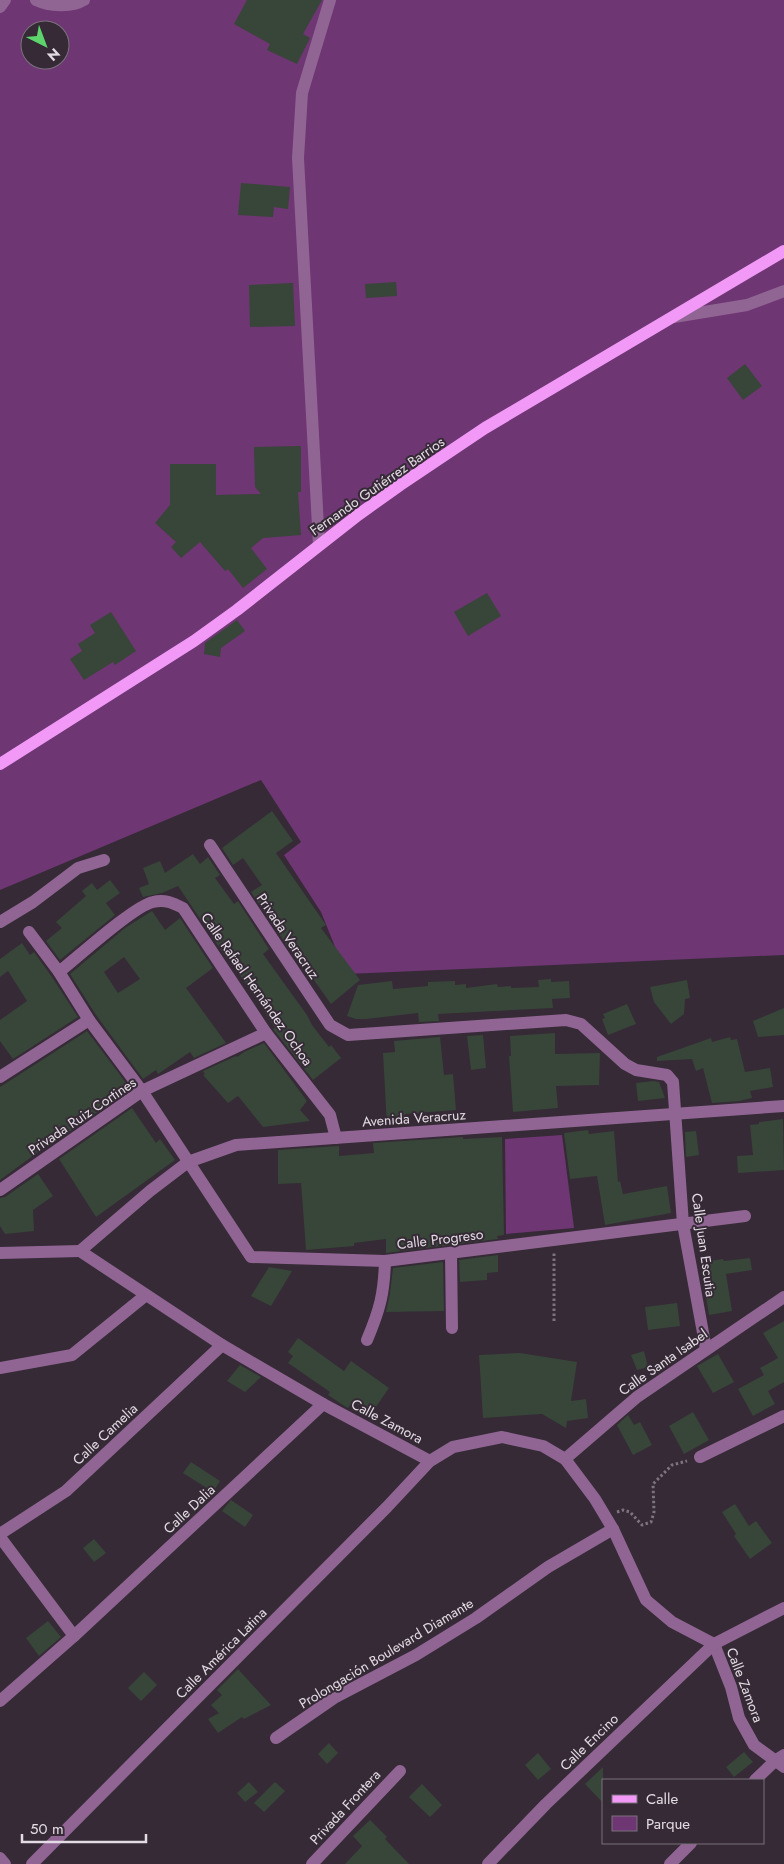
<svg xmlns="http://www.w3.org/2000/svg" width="784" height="1864" viewBox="0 0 784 1864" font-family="Jost,sans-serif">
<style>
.green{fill:#6e3672;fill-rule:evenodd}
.building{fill:#384539;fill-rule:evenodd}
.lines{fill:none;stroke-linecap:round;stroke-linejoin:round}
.path{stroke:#7d737d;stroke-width:3;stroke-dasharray:2.5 2.5;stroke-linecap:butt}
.minor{stroke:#906593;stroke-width:12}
.major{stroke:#f299f8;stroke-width:12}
.labels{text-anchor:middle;stroke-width:4;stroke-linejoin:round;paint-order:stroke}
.street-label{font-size:14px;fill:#e4dce4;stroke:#352a36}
</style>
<rect width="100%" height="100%" fill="#352a36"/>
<!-- green -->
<g class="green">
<path d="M0,0H784V955L346,974L321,912L284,855L301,842L261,780L0,890ZM30,30H60V60H30Z"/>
<polygon points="562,1135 574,1228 506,1234 505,1139"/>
</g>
<!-- building -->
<g class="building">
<polygon points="247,0 322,0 303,34 310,38 297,64 267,50 270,44 234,24"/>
<polygon points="241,183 290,187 288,209 274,207 273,217 238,215"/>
<polygon points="396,282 397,296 366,298 365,284"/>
<polygon points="293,283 295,326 250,327 249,285"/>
<polygon points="745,364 762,386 743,400 727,378"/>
<polygon points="301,446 301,492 298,492 301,535 263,538 251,548 267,569 243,588 228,569 225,571 200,542 181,558 171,547 176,542 155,523 170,505 170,464 216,464 216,495 261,494 255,487 254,447"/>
<polygon points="487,593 501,616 468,636 454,612"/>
<polygon points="111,612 136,651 115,665 113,662 84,680 70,659 82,651 78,644 95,633 90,625"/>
<polygon points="237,620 245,631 221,648 220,657 204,654 205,643"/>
<polygon points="272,811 293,841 276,853 326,925 321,928 360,980 331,1004 296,955 294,956 251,892 262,885 243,858 233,865 222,848"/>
<polygon points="193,854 200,864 208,857 220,875 215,878 234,904 238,901 269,949 263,954 307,1015 312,1025 329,1047 331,1045 341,1058 313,1080 273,1029 275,1028 250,990 228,958 227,959 178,886 162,893 143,897 139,888 149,884 143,868 160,861 165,873"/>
<polygon points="110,880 120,893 106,903 115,915 60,960 46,941 62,928 56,922 86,896 82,891 92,883 97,890"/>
<path d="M152,911L165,930L180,918L213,968L186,988L226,1043L194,1058L190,1052L158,1074L156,1070L143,1079L96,1015L70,974L125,928ZM124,957L140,979L118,993L104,972Z"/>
<polygon points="22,943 30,955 34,952 52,977 78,1017 13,1059 0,1041 0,1020 27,1001 8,971 0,977 0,959"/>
<polygon points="551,979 551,982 569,981 570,998 552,999 553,1008 438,1014 439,1021 419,1022 418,1013 366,1019 356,1019 347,1016 358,985 392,981 393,989 428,986 428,982 455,981 455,985 466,984 466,988 497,984 498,987 511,986 511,988 539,987 538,980"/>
<polygon points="687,980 690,998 685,999 684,1014 671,1024 654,1002 650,987"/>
<polygon points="627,1004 636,1024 608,1035 602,1019 605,1018 603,1014"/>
<polygon points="784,1008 784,1035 758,1037 753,1021"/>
<polygon points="87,1031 130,1088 129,1090 50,1145 49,1144 0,1180 0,1087"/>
<polygon points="555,1033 555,1054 600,1053 599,1085 556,1086 558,1108 513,1112 509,1056 511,1056 510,1036"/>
<polygon points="483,1035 486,1068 471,1070 467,1036"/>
<polygon points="440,1037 444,1075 453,1074 456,1110 405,1114 405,1125 387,1126 383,1053 395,1052 394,1041"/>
<polygon points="730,1037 731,1040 737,1039 745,1072 770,1068 773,1087 750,1091 752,1098 739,1101 712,1103 703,1068 696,1071 692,1059 657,1061 657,1057 711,1038 712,1042"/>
<polygon points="264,1043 307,1101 300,1110 310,1121 263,1127 238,1096 228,1103 203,1075 205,1074 203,1071 236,1056 237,1057 244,1052"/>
<polygon points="653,1081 659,1082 665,1098 638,1101 636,1083"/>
<polygon points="132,1108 156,1143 160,1139 175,1160 96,1217 59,1159"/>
<polygon points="783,1119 784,1170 738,1173 737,1156 753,1155 750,1125 759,1124 759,1122"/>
<polygon points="588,1130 589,1134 614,1131 618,1182 620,1181 623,1194 667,1186 671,1213 605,1225 597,1176 570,1179 564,1133"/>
<polygon points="696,1131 699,1155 686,1157 685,1132"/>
<polygon points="463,1137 463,1139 502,1137 504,1235 497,1236 498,1239 386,1253 386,1239 354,1243 354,1246 306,1250 301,1183 278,1184 278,1150 339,1146 339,1156 374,1153 373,1143"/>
<polygon points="38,1174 53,1196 33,1210 34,1231 5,1234 0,1226 0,1198 5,1197"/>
<polygon points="498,1255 498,1272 487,1273 487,1280 460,1282 459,1260"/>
<polygon points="750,1258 752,1270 726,1274 732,1311 709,1315 705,1290 708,1289 703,1262 723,1259 724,1261"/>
<polygon points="443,1262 444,1311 386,1312 390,1293 393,1268"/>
<polygon points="269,1267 292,1271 271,1306 251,1296"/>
<polygon points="677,1303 680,1326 648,1330 645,1307"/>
<polygon points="784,1321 784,1382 768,1391 775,1404 753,1416 738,1389 764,1375 760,1368 778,1358 763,1333"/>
<polygon points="298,1338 344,1371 351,1361 389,1388 371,1414 353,1401 348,1408 346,1407 328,1395 330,1392 288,1363 293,1356 288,1352"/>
<polygon points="644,1351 648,1367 637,1370 631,1355"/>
<polygon points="520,1353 577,1362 571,1401 586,1399 588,1418 567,1421 566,1428 542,1414 483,1418 479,1355"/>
<polygon points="718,1354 734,1382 713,1393 697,1366"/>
<polygon points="240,1365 261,1377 245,1392 227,1381"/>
<polygon points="693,1412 709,1440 684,1454 669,1426"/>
<polygon points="628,1415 634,1425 640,1422 652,1445 633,1455 617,1425"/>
<polygon points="191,1462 220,1481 213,1492 183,1473"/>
<polygon points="231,1500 253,1515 245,1527 222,1511"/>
<polygon points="735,1504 749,1526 756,1521 772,1543 750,1559 734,1536 736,1534 722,1512"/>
<polygon points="94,1539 106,1553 94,1562 83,1548"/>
<polygon points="48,1621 61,1637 39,1656 26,1638"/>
<polygon points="238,1669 271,1705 244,1719 242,1717 218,1733 208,1719 219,1713 211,1705 222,1695 217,1690"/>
<polygon points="144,1672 157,1685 141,1701 128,1688"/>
<polygon points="329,1743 338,1753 327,1764 318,1754"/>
<polygon points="744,1752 753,1762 734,1777 726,1767"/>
<polygon points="538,1753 551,1769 538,1780 525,1765"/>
<polygon points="603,1767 603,1803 585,1784"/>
<polygon points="249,1782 258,1792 245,1802 237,1793"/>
<polygon points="275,1782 285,1791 264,1812 254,1803"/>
<polygon points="422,1784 442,1805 430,1817 409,1797"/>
<polygon points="370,1820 387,1837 385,1839 409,1864 345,1864 362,1846 353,1836"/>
</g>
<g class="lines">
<!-- path -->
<g class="path">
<polyline points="554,1321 554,1253"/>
<polyline points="617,1512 623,1510 630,1512 642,1525 651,1522 654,1512 653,1484 672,1465 687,1461"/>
</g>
<!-- minor -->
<g class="minor">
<path d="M36,0C49,6 71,8 84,0"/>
<polyline points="0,7 5,0"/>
<polyline points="674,317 747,305 784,291"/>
<polyline points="319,545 298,158 302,93 330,0"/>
<polyline points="210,845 330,1025 348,1035 566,1020 581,1024 625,1064 636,1070 667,1075 673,1082 683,1224 706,1349"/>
<polyline points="0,922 33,902 78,868 104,860"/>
<polyline points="29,932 59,972 89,1020 142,1091 251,1257 385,1261 745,1216"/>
<path d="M59,972C78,957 134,906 153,902C165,899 173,903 183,908L266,1033L330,1115L336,1138"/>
<polyline points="0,1077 89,1020"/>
<polyline points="0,1190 142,1091 266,1033"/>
<polyline points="80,1251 150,1191 188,1162 236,1145 784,1106"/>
<polyline points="80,1251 222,1345 323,1404 430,1461"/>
<polyline points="0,1253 80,1251"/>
<polyline points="451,1253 452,1328"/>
<path d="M367,1340C380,1309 384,1294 385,1261"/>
<polyline points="0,1368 72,1355 146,1295"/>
<polyline points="700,1457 784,1416"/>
<polyline points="565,1459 637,1397 784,1297"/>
<polyline points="0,1534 66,1491 222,1345"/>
<polyline points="0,1537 74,1636"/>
<polyline points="0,1701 74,1636 323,1404"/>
<polyline points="276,1738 334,1698 416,1655 476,1618 548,1567 613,1529"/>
<polyline points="755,1780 776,1760 784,1755"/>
<polyline points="0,1858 5,1864"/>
<polyline points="32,1864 387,1507 430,1461 453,1447 502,1437 543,1446 565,1459 595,1499 613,1529 646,1600 672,1622 714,1644 731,1687 739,1718 754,1745 784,1767"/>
<polyline points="312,1864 400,1771"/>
<polyline points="488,1864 546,1804 714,1644 784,1608"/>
<polyline points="670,1864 691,1843"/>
</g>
<!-- major -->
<polyline class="major" points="0,764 194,641 237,610 358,515 400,485 485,428 784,251"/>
</g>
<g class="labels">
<!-- street labels -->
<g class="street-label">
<text transform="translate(377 486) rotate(-35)" y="5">Fernando Gutiérrez Barrios</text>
<text transform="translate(288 936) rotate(56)" y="5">Privada Veracruz</text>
<text transform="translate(257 989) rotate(55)" y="5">Calle Rafael Hernández Ochoa</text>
<text transform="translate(82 1116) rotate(-34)" y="5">Privada Ruiz Cortines</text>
<text transform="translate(414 1118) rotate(-4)" y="5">Avenida Veracruz</text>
<text transform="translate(440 1239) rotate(-7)" y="5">Calle Progreso</text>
<text transform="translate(704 1245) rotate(82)" y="5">Calle Juan Escutia</text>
<text transform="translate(663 1362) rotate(-35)" y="5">Calle Santa Isabel</text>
<text transform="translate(387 1421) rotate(28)" y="5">Calle Zamora</text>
<text transform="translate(105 1434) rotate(-43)" y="5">Calle Camelia</text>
<text transform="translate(189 1509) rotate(-43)" y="5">Calle Dalia</text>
<text transform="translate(221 1653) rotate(-45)" y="5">Calle América Latina</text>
<text transform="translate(386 1653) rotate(-31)" y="5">Prolongación Boulevard Diamante</text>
<text transform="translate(745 1685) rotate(69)" y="5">Calle Zamora</text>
<text transform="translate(589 1742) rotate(-44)" y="5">Calle Encino</text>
<text transform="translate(345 1807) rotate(-47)" y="5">Privada Frontera</text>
</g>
</g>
<!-- legend -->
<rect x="602" y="1779" width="162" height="65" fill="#352a36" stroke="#7b717c"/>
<rect x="612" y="1795" width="25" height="8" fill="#f299f8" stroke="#7b717c"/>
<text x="646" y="1804" font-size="15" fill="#e4dce4">Calle</text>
<rect x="612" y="1816" width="25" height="15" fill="#6e3672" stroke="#7b717c"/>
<text x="646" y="1829" font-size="15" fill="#e4dce4">Parque</text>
<!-- north arrow -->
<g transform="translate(45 45) rotate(138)"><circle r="24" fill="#352a36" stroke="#7b717c"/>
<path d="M0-4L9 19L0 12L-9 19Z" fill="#5ed56c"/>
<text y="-8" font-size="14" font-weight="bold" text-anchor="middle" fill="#e4dce4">N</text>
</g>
<!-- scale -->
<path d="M22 1834v8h124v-8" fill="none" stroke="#e4dce4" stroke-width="2.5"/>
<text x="30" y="1834" font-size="15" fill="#e4dce4" stroke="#352a36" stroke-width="4" paint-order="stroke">50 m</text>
</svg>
